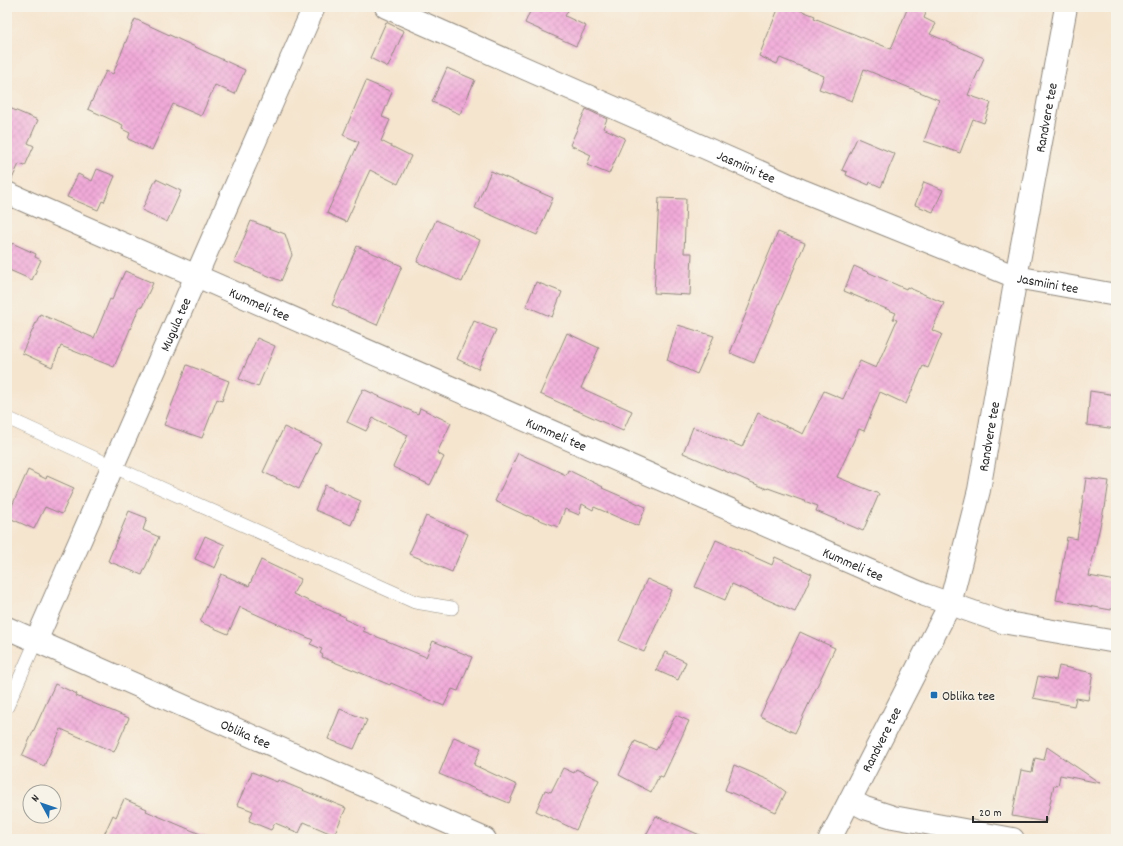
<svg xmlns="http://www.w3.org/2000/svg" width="1123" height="846" viewBox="0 0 1123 846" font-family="Dekko,sans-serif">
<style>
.building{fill:url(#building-cross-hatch)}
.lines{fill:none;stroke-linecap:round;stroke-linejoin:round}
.service-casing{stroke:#90887d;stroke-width:14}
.minor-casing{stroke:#90887d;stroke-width:24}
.secondary-casing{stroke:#90887d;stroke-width:24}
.service{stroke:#fff;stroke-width:13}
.minor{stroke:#fff;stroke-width:22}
.secondary{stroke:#fff;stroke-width:22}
.poi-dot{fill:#1f6fb2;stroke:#f7f3e8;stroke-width:1.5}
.labels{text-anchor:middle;stroke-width:3;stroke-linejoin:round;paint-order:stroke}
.street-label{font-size:14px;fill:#2b2b2b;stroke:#f7f3e8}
.poi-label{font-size:14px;fill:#2b2b2b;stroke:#f7f3e8;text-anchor:start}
</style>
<defs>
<pattern id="building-cross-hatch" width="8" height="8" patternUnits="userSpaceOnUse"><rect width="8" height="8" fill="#f1aad9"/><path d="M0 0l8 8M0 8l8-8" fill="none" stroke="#cf92ba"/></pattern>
</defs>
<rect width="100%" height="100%" fill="#f7f3e8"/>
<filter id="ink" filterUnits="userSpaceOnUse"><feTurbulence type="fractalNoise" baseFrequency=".025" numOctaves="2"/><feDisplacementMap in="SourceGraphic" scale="8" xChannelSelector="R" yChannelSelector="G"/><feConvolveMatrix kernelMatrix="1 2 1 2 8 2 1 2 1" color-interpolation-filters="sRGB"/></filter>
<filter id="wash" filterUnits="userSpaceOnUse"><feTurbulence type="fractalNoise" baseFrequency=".012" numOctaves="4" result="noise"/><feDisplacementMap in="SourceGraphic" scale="16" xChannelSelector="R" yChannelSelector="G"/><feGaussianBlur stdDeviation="0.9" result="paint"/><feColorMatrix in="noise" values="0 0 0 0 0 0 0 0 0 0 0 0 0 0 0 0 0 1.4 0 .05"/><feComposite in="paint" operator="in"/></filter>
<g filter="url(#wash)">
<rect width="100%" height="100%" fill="#f5e5cf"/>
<g id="blocks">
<!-- building -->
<g class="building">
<polygon points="532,7 570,7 565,16 586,26 576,46 525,23"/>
<polygon points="779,7 792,7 815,16 814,18 891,49 908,7 914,7 926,13 924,18 936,24 930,34 984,58 968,95 991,103 984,123 973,119 960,153 924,141 939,100 864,69 852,101 819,89 824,76 780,58 777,64 759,56"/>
<polygon points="135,19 245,70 235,94 215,85 201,116 173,104 152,150 128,139 130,133 122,129 123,125 88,109 106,71 113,74"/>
<polygon points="386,22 404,31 388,67 370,58"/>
<polygon points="447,68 475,80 460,114 432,102"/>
<polygon points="366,81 392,92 382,117 390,120 381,141 411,156 398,184 370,170 346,222 327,213 359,142 343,135"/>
<polygon points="7,107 38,120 28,143 34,146 25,166 19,164 11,181 7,181"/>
<polygon points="586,109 607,119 603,128 625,138 609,174 587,165 591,155 570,145"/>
<polygon points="857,138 895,154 881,187 870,182 869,185 846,175 847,172 842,170"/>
<polygon points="97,169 115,176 104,202 102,201 98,210 67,197 78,174 92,181"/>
<polygon points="491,171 553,198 537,235 475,208"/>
<polygon points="156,179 181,191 167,222 142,210"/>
<polygon points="924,182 943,190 933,212 915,205"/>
<polygon points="659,198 686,199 684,253 692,253 690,295 654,293"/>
<polygon points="436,220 480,240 462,282 417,262"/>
<polygon points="251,221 285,234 292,255 281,281 234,262"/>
<polygon points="778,232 805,243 754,363 730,353 751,301 754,292 753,291"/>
<polygon points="12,243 36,254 35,257 41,260 32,280 7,269 7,255"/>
<polygon points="357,246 402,266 377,325 332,305"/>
<polygon points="854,266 906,289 907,287 944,303 932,330 942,334 928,368 923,366 906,404 880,392 864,431 859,429 837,477 879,494 863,531 816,511 818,506 768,488 767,489 683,453 693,427 742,447 758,413 803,434 824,391 843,399 860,361 876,368 897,320 893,319 896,313 844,291"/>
<polygon points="125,271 153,283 142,307 140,306 114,367 61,346 52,367 22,353 40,314 94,338 110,299 112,300"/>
<polygon points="536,282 562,292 552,317 526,306"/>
<polygon points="474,321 496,330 478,369 457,359"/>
<polygon points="678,325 714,336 697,374 667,360"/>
<polygon points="567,333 599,348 581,388 632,411 623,431 540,394"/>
<polygon points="257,338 275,346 258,387 239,379"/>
<polygon points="187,365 229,381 222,401 217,399 202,438 164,425"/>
<polygon points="363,389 418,414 420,408 451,423 437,453 444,457 430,485 393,467 408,435 373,418 366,431 347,422"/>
<polygon points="1090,391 1116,395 1116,429 1087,425"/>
<polygon points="284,427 321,443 299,489 263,472"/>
<polygon points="518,453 566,475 568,470 603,487 602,488 646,507 638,526 594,507 593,510 582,504 579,515 565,509 558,527 527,515 527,516 495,501"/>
<polygon points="28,470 46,479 47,476 74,488 62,514 45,507 34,529 7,517"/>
<polygon points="1086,478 1109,481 1105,508 1104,508 1089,576 1116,581 1116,588 1111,610 1056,600 1067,537 1077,539"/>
<polygon points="325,485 361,501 351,525 315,510"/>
<polygon points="129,511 147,518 143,530 159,537 142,575 108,561"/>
<polygon points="426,516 468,534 452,572 409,554"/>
<polygon points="205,536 225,545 215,568 195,559"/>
<polygon points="716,540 772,565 775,557 812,574 795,612 732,584 725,600 695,587"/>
<polygon points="261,560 301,579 293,594 345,617 344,619 364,628 363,631 426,657 433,641 472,657 458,691 452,689 444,706 391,683 390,685 322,657 323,655 320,653 322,649 310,644 313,640 240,607 228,634 200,622 221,574 249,586"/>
<polygon points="647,579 672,590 644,652 619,641"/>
<polygon points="800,632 835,648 795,733 760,716"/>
<polygon points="665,652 686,662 678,680 656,670"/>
<polygon points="1059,666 1093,673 1088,700 1076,698 1074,706 1033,698 1038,676 1056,680"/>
<polygon points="55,684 77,694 76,696 129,718 114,752 61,729 44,766 22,756"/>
<polygon points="340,709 367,720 354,749 328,739"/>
<polygon points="676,715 689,721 663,777 659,776 651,792 619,775 635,741 656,750"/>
<polygon points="454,737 481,748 474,765 517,785 509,803 439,774"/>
<polygon points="1047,747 1100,783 1060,775 1058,786 1054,785 1046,822 1012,816 1021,770 1032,772 1035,758 1044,760"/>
<polygon points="734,765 771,781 786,792 776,812 725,790"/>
<polygon points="563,768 574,773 576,769 599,780 576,830 536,811 545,790 551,792"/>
<polygon points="252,772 277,782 278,780 346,808 334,835 304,822 299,833 275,823 271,830 249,821 253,811 237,805"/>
<polygon points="124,799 147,809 146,811 212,839 102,839 113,815 116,817"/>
<polygon points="656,816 709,839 644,839"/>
</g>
</g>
</g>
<g filter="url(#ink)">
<use href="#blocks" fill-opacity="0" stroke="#90887d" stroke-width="1"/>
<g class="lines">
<defs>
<g id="service">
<polyline points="7,418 112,466 415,602 452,608"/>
<polyline points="7,707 36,641"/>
</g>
<g id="minor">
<path id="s1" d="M386,7L803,191L1016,277L1116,295"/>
<path id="s2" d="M7,193L925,595L1002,622L1116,642"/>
<path id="s3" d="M7,628L485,839"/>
<path id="s4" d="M36,641L314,7"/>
<polyline points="850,800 865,808 893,817 1013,839"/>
</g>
<g id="secondary">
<path id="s5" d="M830,839L950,604L979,490L1016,277L1066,7"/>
</g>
</defs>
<!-- service casing -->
<use href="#service" class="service-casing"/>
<!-- minor casing -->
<use href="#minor" class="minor-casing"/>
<!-- secondary casing -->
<use href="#secondary" class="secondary-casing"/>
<!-- service -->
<use href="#service" class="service"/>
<!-- minor -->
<use href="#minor" class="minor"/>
<!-- secondary -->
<use href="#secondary" class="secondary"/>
</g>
</g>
<!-- markers -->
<rect class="poi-dot" x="930" y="691" width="8" height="8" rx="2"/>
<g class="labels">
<!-- street labels -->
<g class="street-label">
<text dy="5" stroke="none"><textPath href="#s5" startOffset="760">Randvere tee</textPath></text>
<text dy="5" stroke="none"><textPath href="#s1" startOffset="394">Jasmiini tee</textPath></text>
<text dy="5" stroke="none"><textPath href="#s1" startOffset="718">Jasmiini tee</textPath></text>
<text dy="5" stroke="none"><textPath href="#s2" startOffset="276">Kummeli tee</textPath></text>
<text dy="5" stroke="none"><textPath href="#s4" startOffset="346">Mugula tee</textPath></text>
<text dy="5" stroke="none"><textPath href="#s2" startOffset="600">Kummeli tee</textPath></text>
<text dy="5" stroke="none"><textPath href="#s5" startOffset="436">Randvere tee</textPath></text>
<text dy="5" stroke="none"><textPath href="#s2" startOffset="924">Kummeli tee</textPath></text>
<text dy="5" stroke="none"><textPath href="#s3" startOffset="261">Oblika tee</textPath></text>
<text dy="5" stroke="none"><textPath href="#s5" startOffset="112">Randvere tee</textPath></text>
</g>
<!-- poi labels -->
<g class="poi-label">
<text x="942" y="700">Oblika tee</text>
</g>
</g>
<!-- margin -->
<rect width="1123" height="846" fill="none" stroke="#f7f3e8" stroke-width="24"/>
<!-- north arrow -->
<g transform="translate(42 804) rotate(310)"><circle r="19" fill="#f7f3e8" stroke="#a5a39c"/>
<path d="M0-3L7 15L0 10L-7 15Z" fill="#1f6fb2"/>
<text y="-6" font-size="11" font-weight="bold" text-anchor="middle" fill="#2b2b2b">N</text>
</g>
<!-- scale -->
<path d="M973 816v6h74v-6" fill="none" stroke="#2b2b2b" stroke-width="2"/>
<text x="979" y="816" font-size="12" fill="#2b2b2b" stroke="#f7f3e8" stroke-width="3" paint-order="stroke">20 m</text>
</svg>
